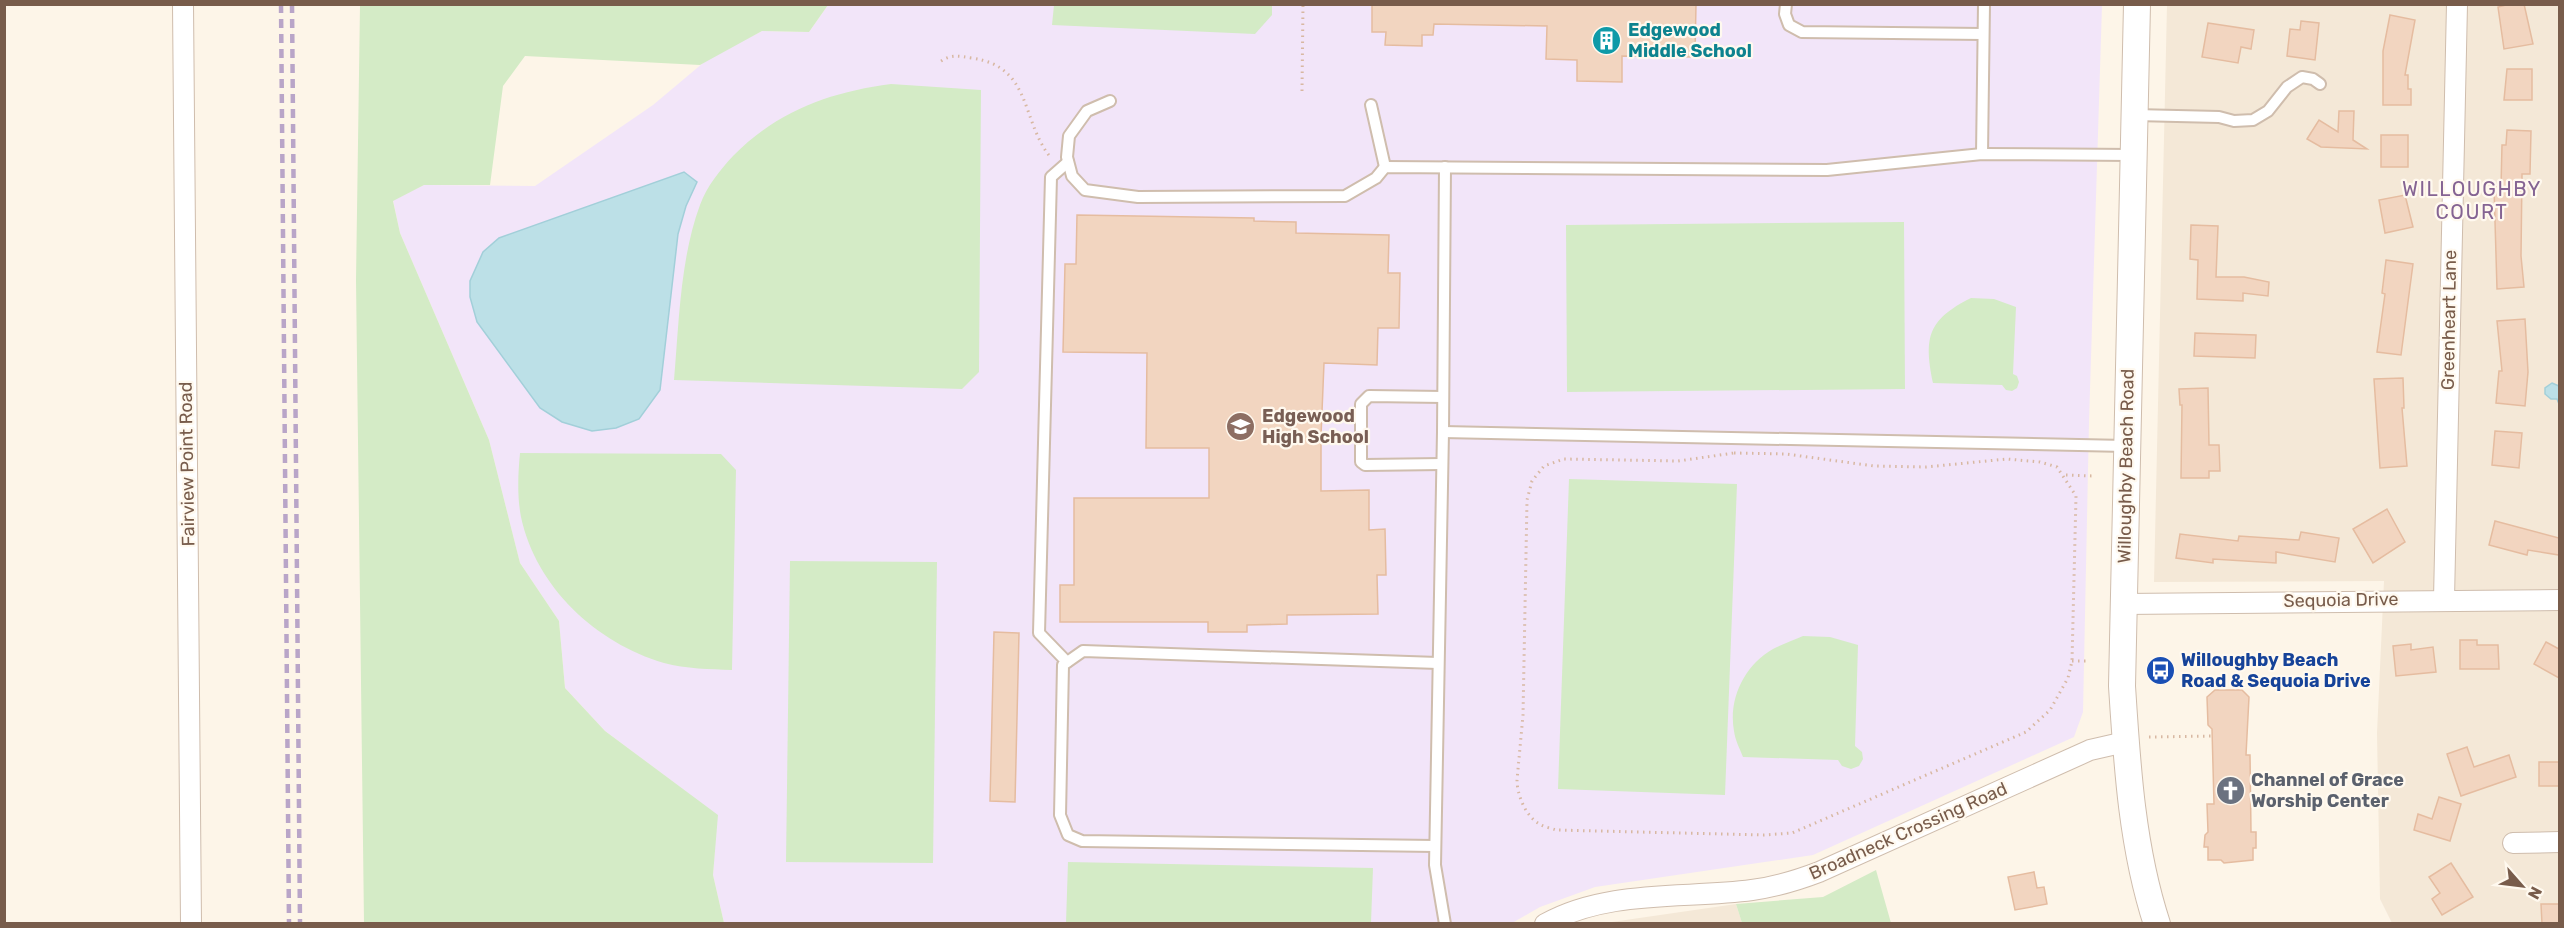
<svg xmlns="http://www.w3.org/2000/svg" width="2564" height="928" viewBox="0 0 2564 928" font-family="Rubik,sans-serif">
<style>
.residential{fill:#f4e8d7}
.education{fill:#f2e5f9}
.green{fill:#d4ebc6}
.water{fill:#bce0e7;stroke:#a2cfd9;stroke-width:1.5}
.building{fill:#f2d5c0;stroke:#e5bca0;stroke-width:1.5}
.lines{fill:none;stroke-linecap:round;stroke-linejoin:round}
.service-casing{stroke:#cfbdad;stroke-width:14}
.minor-casing{stroke:#cfbdad;stroke-width:22}
.tertiary-casing{stroke:#cfbdad;stroke-width:28}
.path{stroke:#d8b8a2;stroke-width:3;stroke-dasharray:1.5 4.5;stroke-linecap:butt}
.service{stroke:#fff;stroke-width:10}
.minor{stroke:#fff;stroke-width:20}
.tertiary{stroke:#fff;stroke-width:26}
.rail{stroke:#b9a5c8;stroke-width:4.5;stroke-dasharray:9 6;stroke-linecap:butt}
.labels{text-anchor:middle;stroke-width:4.5;stroke-linejoin:round;paint-order:stroke}
.culture-label{font-size:18px;font-weight:bold;fill:#0d838f;stroke:#fff9ef;text-anchor:start}
.street-label{font-size:18px;fill:#785c4b;stroke:#fff9ef}
.education-label{font-size:18px;font-weight:bold;fill:#785e54;stroke:#fff9ef;text-anchor:start}
.transit-label{font-size:18px;font-weight:bold;fill:#164399;stroke:#fff9ef;text-anchor:start}
.worship-label{font-size:18px;font-weight:bold;fill:#5b616d;stroke:#fff9ef;text-anchor:start}
.neighbourhood-label{font-size:20px;letter-spacing:1.5px;fill:#856493;stroke:#fff9ef}
</style>
<rect width="100%" height="100%" fill="#fdf5e8"/>
<!-- residential -->
<g class="residential">
<polygon points="2167,5 2559,5 2559,923 2392,923 2380,899 2377,733 2384,581 2154,582"/>
<polygon points="1736,904 1742,923 1598,924"/>
</g>
<!-- education -->
<polygon class="education" points="828,5 2102,5 2089,422 2083,712 2074,737 1813,855 1595,887 1540,907 1512,923 724,923 713,875 717,815 605,731 565,688 559,621 520,563 489,440 400,233 393,200 424,185 535,186 653,105 709,58 762,31 809,32"/>
<!-- green -->
<g class="green">
<polygon points="360,5 828,5 809,32 762,31 700,65 525,56 503,86 490,185 424,185 393,201 400,233 489,440 520,563 559,621 565,688 605,731 718,815 713,875 724,923 364,923 356,280"/>
<polygon points="1054,5 1272,4 1272,15 1255,34 1052,25"/>
<path d="M891,84L981,90L979,372L962,389L674,380C679,323 680,259 700,205C707,186 720,170 733,156C777,111 830,92 891,84Z"/>
<polygon points="1904,222 1905,389 1567,392 1566,225"/>
<path d="M1971,298L1994,299L2016,307L2013,374L2017,376L2019,382L2017,388L2012,391L2006,390L2002,385L1933,383C1924,338 1927,320 1971,298Z"/>
<path d="M520,453L721,454L736,470L732,670C710,669 686,669 664,663C596,643 536,587 521,517C517,496 518,474 520,453Z"/>
<polygon points="1569,479 1737,484 1725,795 1558,789"/>
<polygon points="790,561 937,562 933,863 786,862"/>
<path d="M1803,636L1830,637L1858,645L1855,746L1862,752L1863,759L1859,766L1851,769L1842,766L1838,760L1743,757C1740,749 1735,740 1734,731C1728,698 1745,665 1773,649C1783,644 1794,640 1803,636Z"/>
<polygon points="1068,862 1373,868 1371,923 1066,923"/>
<polygon points="1876,870 1891,923 1742,923 1736,904 1823,897"/>
</g>
<!-- water -->
<g class="water">
<polygon points="684,172 697,182 686,206 678,234 660,390 639,419 616,428 592,431 562,422 540,408 477,322 470,297 470,281 483,252 499,238"/>
<polygon points="2552,383 2559,386 2559,404 2557,399 2551,399 2545,394 2545,388"/>
</g>
<!-- building -->
<g class="building">
<polygon points="1372,4 1696,4 1695,57 1622,56 1622,82 1577,81 1577,60 1546,59 1547,26 1434,24 1433,35 1422,35 1422,46 1385,45 1386,32 1372,32"/>
<polygon points="2510,4 2524,4 2533,44 2504,49 2498,7"/>
<polygon points="2390,15 2415,20 2405,75 2408,75 2408,89 2411,89 2411,105 2383,105 2383,51"/>
<polygon points="2301,21 2319,23 2315,60 2287,56 2290,29 2300,30"/>
<polygon points="2208,23 2254,30 2251,49 2241,47 2238,63 2202,57"/>
<polygon points="2507,69 2532,69 2532,100 2504,100"/>
<polygon points="2339,111 2354,111 2353,140 2367,149 2321,147 2307,139 2319,120 2338,132"/>
<polygon points="2507,130 2531,131 2530,174 2522,174 2521,256 2524,287 2497,289 2494,187 2501,187 2502,145 2506,145"/>
<rect x="2381" y="135" width="27" height="32"/>
<polygon points="2405,195 2413,227 2385,233 2379,200"/>
<polygon points="1077,215 1254,218 1254,221 1296,222 1296,233 1389,235 1388,273 1400,273 1399,328 1378,328 1377,365 1324,363 1321,436 1321,491 1369,490 1369,530 1385,529 1386,575 1377,575 1378,614 1287,615 1287,624 1247,625 1247,632 1208,632 1208,622 1060,622 1060,585 1074,585 1074,498 1209,498 1209,448 1146,448 1147,353 1063,352 1065,264 1076,264"/>
<polygon points="2191,225 2218,226 2216,277 2244,277 2269,282 2268,296 2243,293 2243,301 2197,299 2198,260 2190,259"/>
<polygon points="2386,260 2413,264 2401,355 2377,352 2385,294 2382,293"/>
<polygon points="2525,319 2528,372 2525,406 2496,403 2499,371 2502,371 2497,321"/>
<polygon points="2195,333 2256,335 2255,358 2194,356"/>
<polygon points="2403,378 2404,408 2402,408 2407,466 2380,468 2374,379"/>
<polygon points="2208,388 2209,445 2219,445 2220,471 2209,471 2209,478 2181,478 2182,405 2180,405 2179,389"/>
<polygon points="2495,431 2522,433 2519,468 2492,465"/>
<polygon points="2387,509 2405,542 2373,563 2353,529"/>
<polygon points="2495,521 2559,538 2559,555 2528,550 2527,555 2489,545"/>
<polygon points="2301,532 2339,538 2335,562 2276,552 2276,563 2213,559 2213,563 2176,558 2180,534 2238,541 2239,536 2299,540"/>
<polygon points="994,632 1019,633 1015,802 990,801"/>
<polygon points="2460,640 2477,640 2477,645 2498,645 2499,669 2460,669"/>
<polygon points="2546,642 2559,649 2559,678 2534,664"/>
<polygon points="2411,644 2411,650 2433,647 2436,672 2396,676 2393,646"/>
<polygon points="2215,690 2242,690 2249,697 2246,755 2250,755 2251,832 2256,832 2256,848 2253,848 2253,860 2224,863 2221,860 2208,860 2208,847 2204,847 2205,835 2208,832 2207,804 2214,804 2212,729 2208,725 2207,697"/>
<polygon points="2467,747 2474,767 2509,755 2516,777 2461,796 2447,754"/>
<rect x="2539" y="762" width="20" height="24"/>
<polygon points="2439,797 2461,804 2450,841 2414,830 2418,814 2432,819"/>
<polygon points="2451,863 2473,897 2442,915 2432,899 2440,893 2429,877"/>
<polygon points="2034,872 2037,888 2044,887 2047,904 2015,910 2008,877"/>
<polygon points="2541,904 2559,904 2559,924 2542,924"/>
</g>
<g class="lines">
<defs>
<g id="service">
<polyline points="1786,4 1785,14 1789,25 1802,32 1983,34"/>
<polyline points="1110,101 1087,111 1069,136 1067,157 1072,176 1085,190 1138,197 1345,196 1376,178 1385,167 1827,170 1982,154 2133,155"/>
<polyline points="1371,105 1385,167"/>
<polyline points="2135,115 2219,117 2234,121 2253,120 2268,111 2287,87 2302,77 2313,79 2320,84"/>
<polyline points="1982,154 1984,4"/>
<polyline points="1443,432 2126,446"/>
<polyline points="1442,464 1365,465 1361,462 1361,404 1369,396 1443,397"/>
<polyline points="1067,662 1039,633 1051,177 1068,162"/>
<polyline points="1435,846 1082,841 1068,835 1060,815 1063,665 1083,651 1438,663"/>
<polyline points="1445,924 1435,865 1443,432 1445,167"/>
</g>
<g id="minor">
<polyline points="183,4 191,924"/>
<polyline points="2444,599 2457,4"/>
<polyline points="2123,604 2560,600"/>
<polyline points="2513,843 2560,842"/>
<path d="M1545,924C1608,889 1684,899 1752,890C1775,887 1798,880 1819,872L2090,750L2125,742"/>
</g>
<path id="tertiary" d="M2137,4L2122,686C2127,765 2132,848 2157,924"/>
</defs>
<!-- service casing -->
<use href="#service" class="service-casing"/>
<!-- minor casing -->
<use href="#minor" class="minor-casing"/>
<!-- tertiary casing -->
<use href="#tertiary" class="tertiary-casing"/>
<!-- path -->
<g class="path">
<path d="M941,61C952,54 959,56 972,58C1033,67 1020,120 1051,158"/>
<polyline points="1302,91 1303,4"/>
<path d="M1734,453L1786,454L1874,466L1926,467L2007,459L2040,462L2057,467L2076,496L2072,661L2068,678L2050,710L2026,732L1792,833L1764,835L1556,830C1551,828 1543,827 1538,823C1525,815 1517,794 1517,780L1523,715L1527,500L1532,481L1544,466L1564,459L1678,461Z"/>
<polyline points="2066,475 2094,476"/>
<polyline points="2072,661 2090,661"/>
<polyline points="2149,737 2215,736"/>
</g>
<!-- service -->
<use href="#service" class="service"/>
<!-- minor -->
<use href="#minor" class="minor"/>
<!-- tertiary -->
<use href="#tertiary" class="tertiary"/>
<!-- rail -->
<g class="rail">
<polyline points="281,4 289,924"/>
<polyline points="292,4 300,924"/>
</g>
</g>
<!-- icons -->
<defs>
<symbol id="building-disc" viewBox="-11 -11 22 22"><circle r="9.5" fill="#0f9aa8" stroke="#fff9ef"/><path d="M-4-6H4V6H1V3H-1V6H-4ZM-2.5-4.3h1.7v1.8h-1.7ZM.8-4.3h1.7v1.8H.8ZM-2.5-1h1.7V.8h-1.7ZM.8-1h1.7V.8H.8Z" fill="#fff"/></symbol>
<symbol id="school-disc" viewBox="-11 -11 22 22"><circle r="9.5" fill="#8d6e63" stroke="#fff9ef"/><path d="M0-5L7-2L0 1L-7-2ZM-4 1L0 2.5L4 1V4Q0 6-4 4Z" fill="#fff"/></symbol>
<symbol id="bus-disc" viewBox="-11 -11 22 22"><circle r="9.5" fill="#1a4fb4" stroke="#fff9ef"/><path d="M-5-6H5V4H4V6H2V4H-2V6H-4V4H-5ZM-3.5-4V0h7V-4ZM-3.5 1.2v1.5H-2V1.2ZM2 1.2v1.5H3.5V1.2Z" fill="#fff"/></symbol>
<symbol id="church-disc" viewBox="-11 -11 22 22"><circle r="9.5" fill="#6b7280" stroke="#fff9ef"/><path d="M-1.2-6h2.4v3.5h3.3v2.4h-3.3V6h-2.4V-.1h-3.3v-2.4h3.3Z" fill="#fff"/></symbol>
</defs>
<g fill-rule="evenodd">
<use href="#building-disc" x="1590" y="24" width="33" height="33"/>
<use href="#school-disc" x="1224" y="410" width="33" height="33"/>
<use href="#bus-disc" x="2144" y="654" width="33" height="33"/>
<use href="#church-disc" x="2214" y="774" width="33" height="33"/>
</g>
<g class="labels">
<!-- culture labels -->
<g class="culture-label">
<text x="1628" y="36">Edgewood<tspan x="1628" dy="21">Middle School</tspan></text>
</g>
<!-- street labels -->
<g class="street-label">
<text transform="translate(2449 320) rotate(-89)" y="6">Greenheart Lane</text>
<text transform="translate(187 464) rotate(-91)" y="6">Fairview Point Road</text>
<text transform="translate(2126 466) rotate(-89)" y="6">Willoughby Beach Road</text>
<text transform="translate(2341 600) rotate(-1)" y="6">Sequoia Drive</text>
<text transform="translate(1908 831) rotate(-24)" y="6">Broadneck Crossing Road</text>
</g>
<!-- education labels -->
<g class="education-label">
<text x="1262" y="422">Edgewood<tspan x="1262" dy="21">High School</tspan></text>
</g>
<!-- transit labels -->
<g class="transit-label">
<text x="2181" y="666">Willoughby Beach<tspan x="2181" dy="21">Road &amp; Sequoia Drive</tspan></text>
</g>
<!-- worship labels -->
<g class="worship-label">
<text x="2251" y="786">Channel of Grace<tspan x="2251" dy="21">Worship Center</tspan></text>
</g>
<!-- neighbourhood labels -->
<g class="neighbourhood-label">
<text x="2472" y="196">WILLOUGHBY<tspan x="2472" dy="23">COURT</tspan></text>
</g>
</g>
<!-- border -->
<rect width="2564" height="928" fill="none" stroke="#785c4b" stroke-width="12"/>
<!-- north arrow -->
<g transform="translate(2522 886) rotate(118)" stroke="#fff9ef" stroke-width="4.5" paint-order="stroke">
<path d="M0-4.5L10 22L0 15L-10 22Z" fill="#785c4b"/>
<text y="-9" font-size="16" font-weight="bold" text-anchor="middle" fill="#785c4b">N</text>
</g>
</svg>
